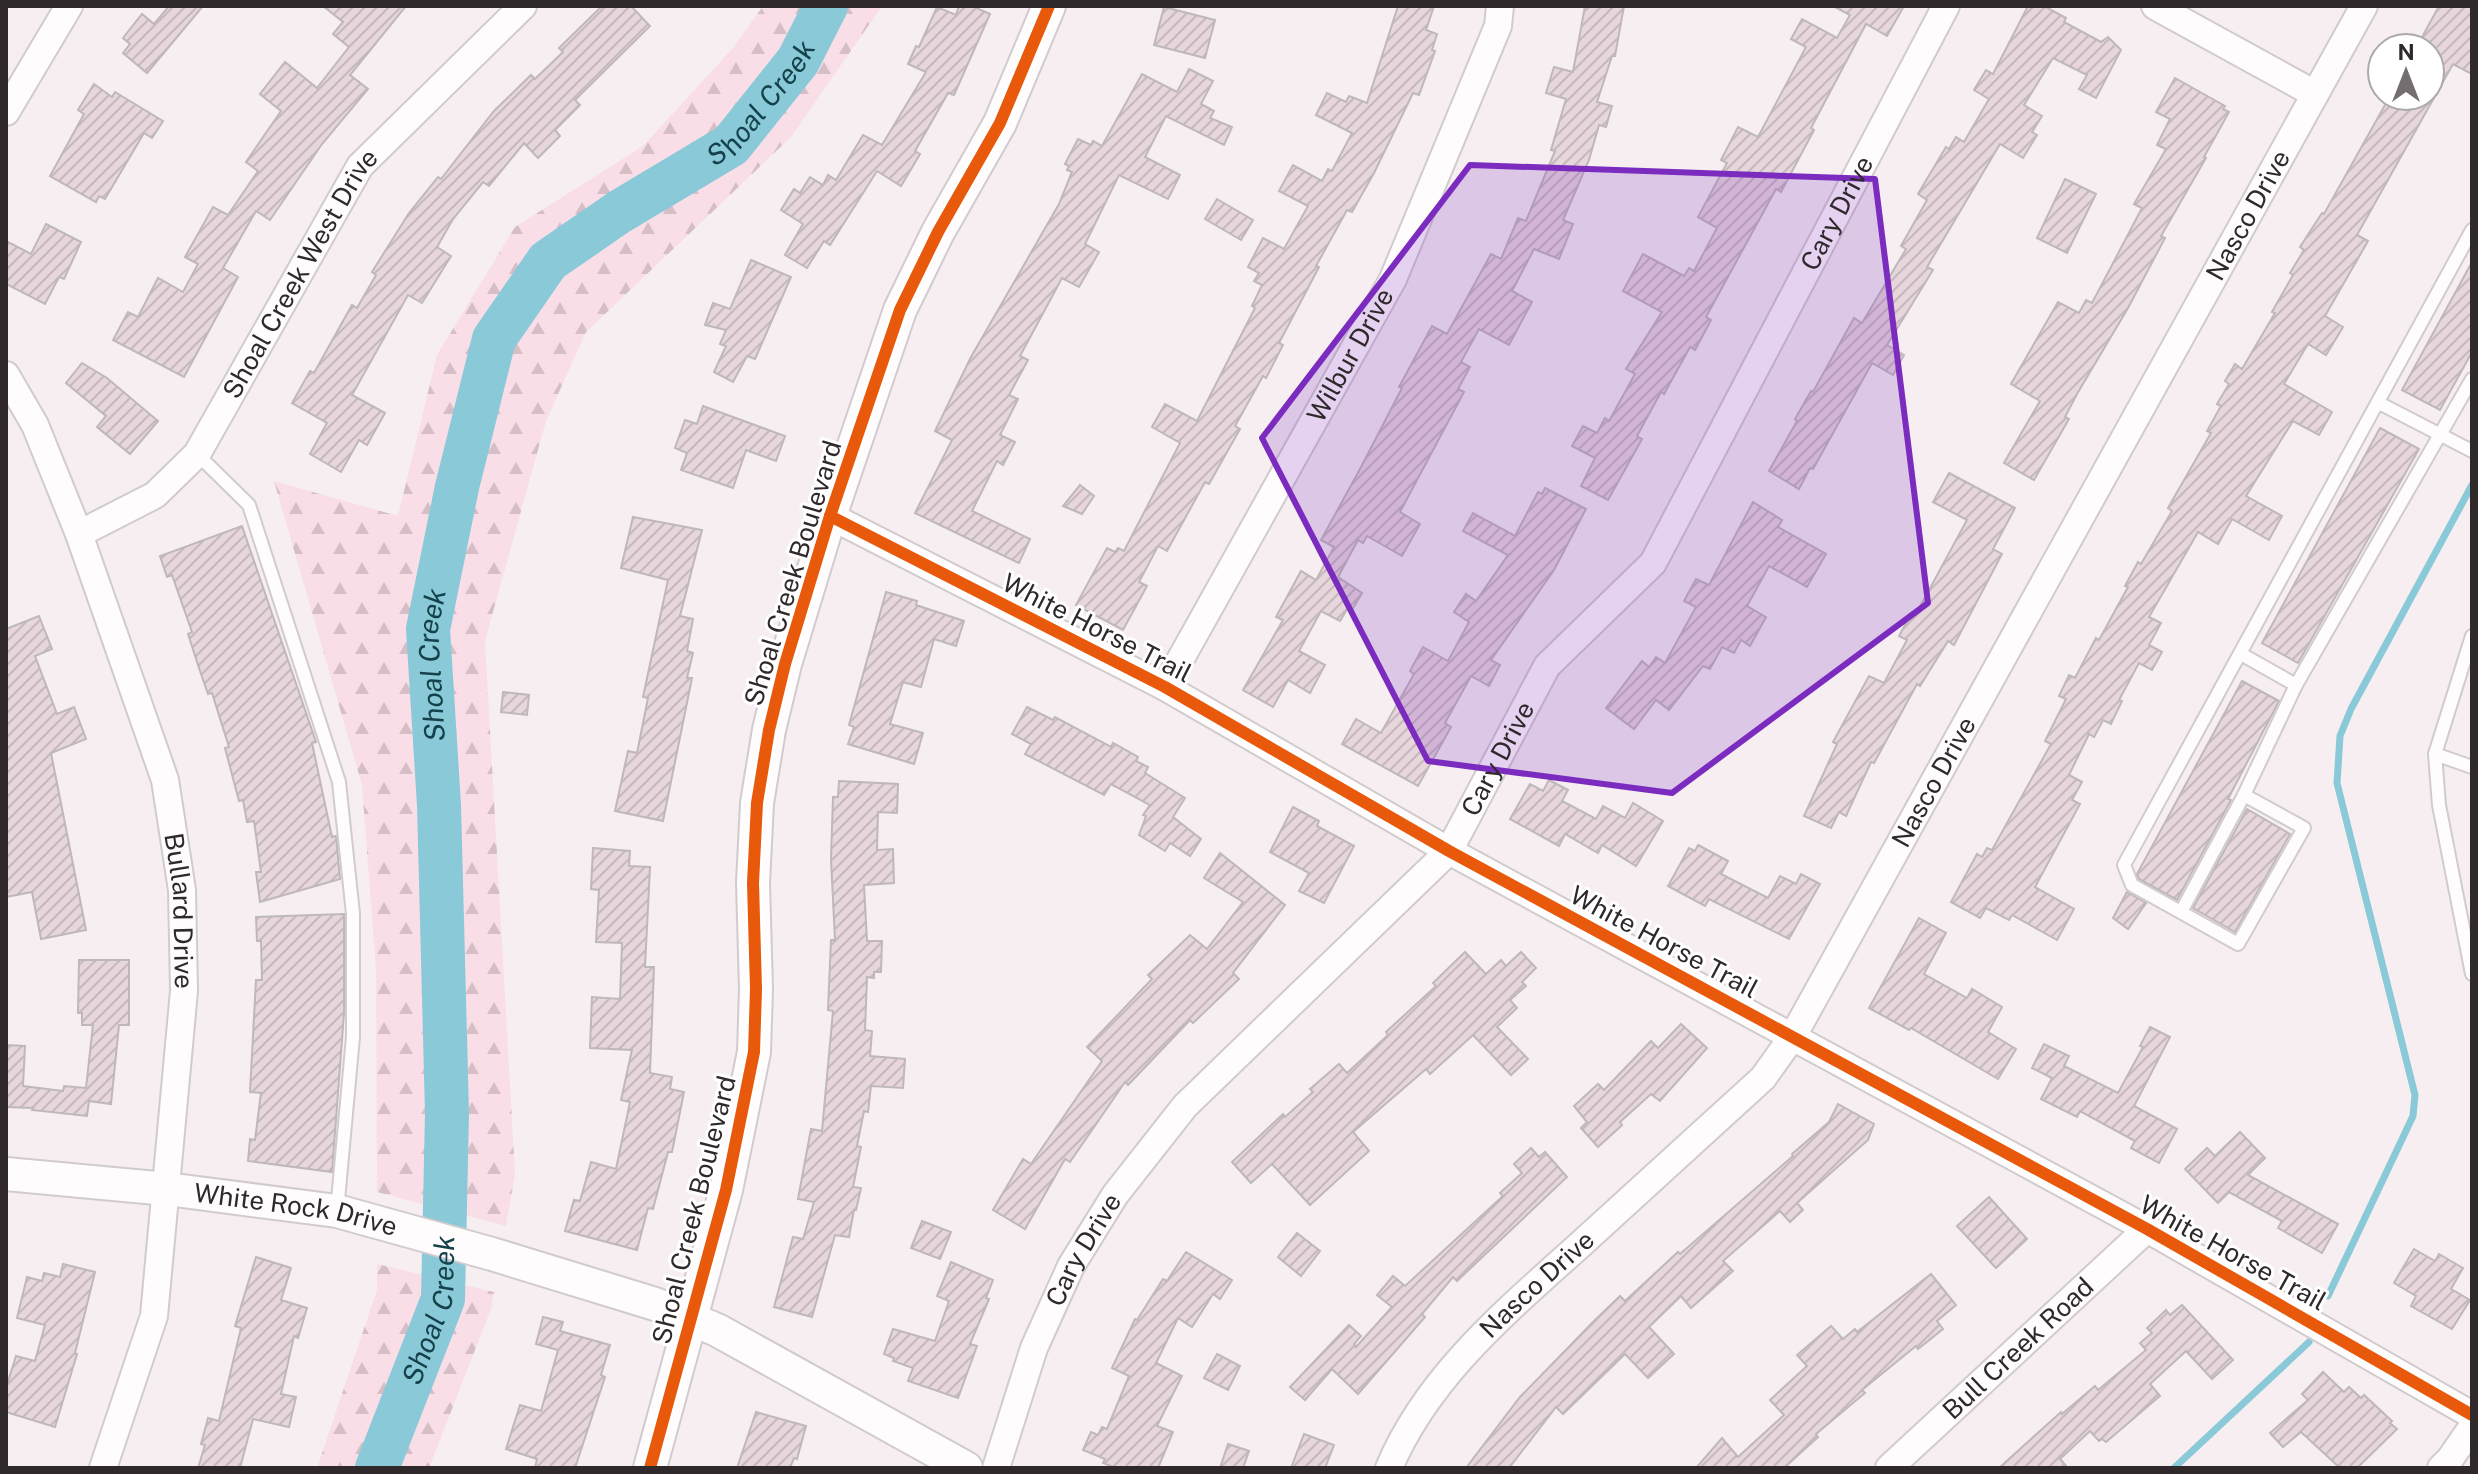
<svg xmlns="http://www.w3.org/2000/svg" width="2478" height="1474" viewBox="0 0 2478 1474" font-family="'Public Sans',sans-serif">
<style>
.forest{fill:url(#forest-firs)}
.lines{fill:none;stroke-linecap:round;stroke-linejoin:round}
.stream{stroke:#89c9d8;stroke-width:7}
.river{stroke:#89c9d8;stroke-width:44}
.building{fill:url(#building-hatch);stroke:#beb8ba;stroke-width:2}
.service-casing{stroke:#d2cbce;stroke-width:16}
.minor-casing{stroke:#d2cbce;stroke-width:30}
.tertiary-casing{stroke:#d2cbce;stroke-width:36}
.service{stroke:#fefcfd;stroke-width:12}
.minor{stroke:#fefcfd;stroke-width:26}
.tertiary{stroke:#fefcfd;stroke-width:32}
.cycleway-casing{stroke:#fff;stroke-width:17}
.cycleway{stroke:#e8590c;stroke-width:12}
.marked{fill:#7b2cbf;fill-opacity:0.2;stroke:#7b2cbf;stroke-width:6;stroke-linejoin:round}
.labels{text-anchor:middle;stroke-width:6;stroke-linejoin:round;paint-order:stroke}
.street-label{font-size:26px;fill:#2f292b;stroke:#fff}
.water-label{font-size:28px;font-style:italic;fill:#15414a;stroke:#fff}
</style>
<defs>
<pattern id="forest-firs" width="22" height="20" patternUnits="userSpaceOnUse" patternTransform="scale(2)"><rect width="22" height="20" fill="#f9dee8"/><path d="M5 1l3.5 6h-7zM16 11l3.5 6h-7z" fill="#d6bec7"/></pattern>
<pattern id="building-hatch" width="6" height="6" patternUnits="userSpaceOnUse" patternTransform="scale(2)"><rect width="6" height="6" fill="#e8d6dd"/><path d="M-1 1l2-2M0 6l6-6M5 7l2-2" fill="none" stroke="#c7b8be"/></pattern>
</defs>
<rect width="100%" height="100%" fill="#f6eef1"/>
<!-- forest -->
<g class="forest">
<polygon points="763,6 882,6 791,137 586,332 546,421 485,641 515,1174 506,1226 377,1192 376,971 362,785 274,481 398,516 437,355 515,227 643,146 733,48"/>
<polygon points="377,1264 494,1292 491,1309 429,1468 317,1468 377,1290"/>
</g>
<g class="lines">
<!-- stream -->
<g class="stream">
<polyline points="2328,1296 2413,1116 2415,1095 2337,783 2340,736 2351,709 2472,485"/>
<polyline points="2174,1468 2309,1342"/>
</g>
<!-- river -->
<path class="river" id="s1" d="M377,1468L443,1299L447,1113L439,805L428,629L457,487L494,339L548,261L619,212L731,145L798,61L826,6"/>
</g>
<!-- building -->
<g class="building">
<polygon points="169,6 203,6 147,73 123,53 130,44 123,38 142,14 154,24"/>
<polygon points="323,6 406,6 350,75 368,89 322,144 270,220 256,211 223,268 238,277 184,377 113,340 128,312 138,317 158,278 183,292 198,264 185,257 213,207 228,215 258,171 246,162 281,111 260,94 285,62 317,88 349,47 333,34 343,22"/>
<polygon points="602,6 631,6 650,26 575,100 580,105 555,130 560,136 538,158 524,143 489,186 483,182 453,219 437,247 451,256 422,303 408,295 352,395 385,413 367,445 359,440 341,472 310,454 327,423 292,403 310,371 314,373 352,305 357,308 376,275 372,272 409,213 438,177 441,179 494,111 531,75 535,79 563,52 559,48"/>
<polygon points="959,6 972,6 990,14 954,95 948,93 915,151 920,154 901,186 877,171 830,245 824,241 807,268 785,255 803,224 781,210 794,189 800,193 810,177 823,185 828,175 836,180 863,135 882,145 926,72 908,64 916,46 919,47 937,7 956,15"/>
<polygon points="1398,6 1434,6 1426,30 1437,34 1432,50 1435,51 1419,95 1413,93 1374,173 1352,212 1347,210 1316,266 1319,267 1279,343 1283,345 1266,378 1263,376 1235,426 1240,429 1209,484 1205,482 1167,551 1158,546 1139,582 1147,586 1123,630 1076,605 1107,548 1115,552 1118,548 1124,551 1180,443 1152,427 1165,404 1197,421 1255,308 1252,306 1262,285 1254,281 1259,273 1248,267 1263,238 1284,249 1308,206 1279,191 1293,165 1322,181 1328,169 1332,171 1352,133 1316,115 1327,93 1346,102 1349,96 1367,103"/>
<polygon points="1585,6 1624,6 1615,56 1612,56 1597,102 1612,106 1606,127 1599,125 1589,160 1563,220 1573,224 1559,259 1534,249 1512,291 1532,302 1509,345 1479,329 1461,362 1470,367 1458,389 1464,392 1400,512 1420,524 1402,556 1367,536 1363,543 1358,540 1338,577 1362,593 1352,610 1348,608 1340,621 1321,611 1299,651 1325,665 1310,693 1288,680 1273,707 1243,690 1283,620 1276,617 1301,571 1316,580 1334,547 1321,540 1360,469 1402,388 1399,387 1432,326 1447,334 1491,254 1501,259 1518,218 1526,221 1555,151 1551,150 1566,99 1546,93 1554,67 1573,72"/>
<polygon points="1833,6 1904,6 1887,36 1866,24 1811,128 1814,130 1781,192 1776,189 1706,317 1711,320 1695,350 1690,347 1664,394 1661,392 1637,436 1642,439 1608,500 1581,486 1595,458 1572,446 1583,426 1597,433 1605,418 1609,421 1635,374 1626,369 1662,312 1623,291 1643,254 1684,276 1689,268 1694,271 1717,228 1698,217 1727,163 1721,160 1738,127 1758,137 1806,47 1791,39 1802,19 1837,38 1850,15"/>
<polygon points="2028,6 2044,6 2066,18 2064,22 2101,42 2108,37 2121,50 2096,98 2079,89 2087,75 2053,58 2024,105 2042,116 2032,132 2037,135 2023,158 2000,144 1927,267 1933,270 1887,345 1904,355 1893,375 1872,363 1813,469 1810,468 1799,489 1769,471 1797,421 1795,419 1811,391 1813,392 1854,318 1862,323 1906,249 1901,246 1927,200 1918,194 1946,147 1949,149 1956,137 1964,142 1989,99 1974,90 1986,70 1993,74"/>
<polygon points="2439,6 2472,6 2472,74 2453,64 2357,235 2368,241 2325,316 2343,327 2326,355 2308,344 2284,384 2332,412 2319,435 2293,421 2246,496 2282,516 2269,540 2232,519 2218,544 2198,532 2149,617 2161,623 2149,645 2162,652 2152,670 2139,663 2119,700 2122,701 2111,724 2103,720 2094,737 2089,734 2069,775 2082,782 2072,800 2080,804 2035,887 2074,909 2057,940 2012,915 2009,920 1986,908 1980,918 1951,902 1977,854 1982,857 1987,848 1992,850 2051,744 2045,741 2066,699 2059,696 2069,675 2075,678 2096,638 2099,640 2128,587 2125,586 2138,562 2141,564 2172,511 2168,508 2211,433 2207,431 2221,406 2217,404 2229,384 2225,381 2235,364 2242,369 2275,313 2272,312 2293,275 2290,273 2304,250 2300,247 2322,213 2324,214 2390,96 2430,96 2430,47 2420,41"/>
<polygon points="1164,7 1215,20 1205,58 1154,45"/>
<polygon points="1189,69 1213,81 1201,104 1214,111 1210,118 1232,127 1224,145 1166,116 1145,157 1180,175 1168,199 1119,175 1085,244 1099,252 1079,287 1062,278 1020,356 1028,360 1009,395 1018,399 1000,435 1015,442 1003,465 997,461 972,511 1030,539 1019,563 915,513 952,440 935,431 971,357 1059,204 1072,172 1067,170 1069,166 1065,164 1078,139 1091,145 1093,141 1102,146 1142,74 1177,92"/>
<polygon points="2175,78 2225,106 2223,109 2229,112 2204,157 2206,158 2161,236 2165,238 2128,308 2077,394 2065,417 2069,419 2034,480 2004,463 2040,401 2011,384 2058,302 2079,313 2086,300 2092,303 2142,208 2134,204 2166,149 2157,145 2170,119 2156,112"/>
<polygon points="94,84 112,97 115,92 163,121 152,138 144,133 105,199 99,196 96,202 50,176 84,114 78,110"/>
<polygon points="2065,179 2096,194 2067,253 2037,238"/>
<polygon points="1217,199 1253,220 1241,240 1205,219"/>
<polygon points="46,224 81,242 64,279 59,277 45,304 6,284 6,241 31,254"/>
<polygon points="751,260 791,277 755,359 747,356 733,382 714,372 726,346 720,344 726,330 705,325 713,303 730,309"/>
<polygon points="2472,262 2472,352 2440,410 2402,390"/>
<polygon points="82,363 107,378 158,421 130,454 97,427 106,416 66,383"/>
<polygon points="703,406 785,436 776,461 746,450 733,488 681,470 687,453 675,448 685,420 697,424"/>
<polygon points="2380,428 2419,449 2298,663 2262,643"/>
<polygon points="1949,473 2015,508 1993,549 2002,554 1954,645 1948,641 1920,686 1917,684 1874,763 1871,762 1846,816 1839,812 1831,828 1804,816 1837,744 1833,742 1869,676 1884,683 1907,640 1899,636 1912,612 1916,614 1967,520 1933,502"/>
<polygon points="1080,485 1094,496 1082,514 1063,506"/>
<polygon points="1545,488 1586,509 1554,570 1491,660 1500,665 1489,686 1471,676 1445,723 1451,727 1418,786 1342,744 1356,719 1381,733 1414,674 1410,671 1423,647 1448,661 1469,622 1454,612 1466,594 1476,601 1508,555 1463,531 1473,513 1515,536 1538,492 1542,494"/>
<polygon points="1753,502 1782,520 1778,527 1826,554 1807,587 1769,566 1747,606 1766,617 1750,646 1741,640 1734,653 1722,647 1710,669 1703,666 1669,710 1656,700 1634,729 1606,708 1642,661 1649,667 1656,657 1665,663 1696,607 1684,601 1696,579 1709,585"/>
<polygon points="633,517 702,530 680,616 693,619 687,651 693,653 687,678 692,678 663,821 615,811 628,751 637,753 648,698 643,697 668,580 621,568"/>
<polygon points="242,526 316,742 312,743 332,837 336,836 340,879 260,902 256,872 261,872 254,821 247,822 243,800 239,801 225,748 229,747 212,693 208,694 200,671 188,634 192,632 172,575 167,577 160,556"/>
<polygon points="886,592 917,601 916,605 964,621 956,646 934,639 921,687 903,682 890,724 923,733 914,764 848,744 854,727 849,725"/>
<polygon points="39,616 52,649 35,656 57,714 74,707 86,739 51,753 86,930 41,939 32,892 6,897 6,629"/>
<polygon points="2242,681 2279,701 2228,799 2231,800 2177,900 2139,879 2137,874"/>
<polygon points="503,692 529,695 527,715 501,712"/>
<polygon points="1027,707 1053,720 1055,717 1111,747 1113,743 1138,757 1136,761 1148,767 1145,773 1185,798 1173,817 1201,839 1190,856 1170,843 1165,851 1139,835 1146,816 1143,815 1150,805 1111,784 1104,795 1025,754 1031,744 1012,734"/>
<polygon points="1549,780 1568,790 1562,801 1596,819 1603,806 1625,818 1633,803 1663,821 1636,866 1602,845 1598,853 1565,834 1559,846 1510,819 1530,784 1543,791"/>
<polygon points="839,781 898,784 897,813 878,812 877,850 893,849 894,883 864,885 867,941 882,941 881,972 874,972 874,978 867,977 865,1030 872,1031 870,1056 905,1059 903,1088 871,1086 868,1112 864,1111 857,1146 861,1147 853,1187 861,1188 856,1210 854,1210 849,1237 835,1235 812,1317 774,1307 793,1237 803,1239 814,1202 798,1199 811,1129 822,1131 833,1011 828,1010 831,940 835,940 831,859 833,797 838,797"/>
<polygon points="1293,807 1319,821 1317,826 1354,846 1324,903 1299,891 1309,873 1270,852"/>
<polygon points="2247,809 2290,834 2235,932 2193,908"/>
<polygon points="1698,845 1728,861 1721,874 1768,898 1780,876 1796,884 1801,874 1820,884 1789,939 1709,899 1705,906 1668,886 1689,848 1695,851"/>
<polygon points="593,848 630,851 629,866 650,867 645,967 654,967 650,1073 672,1077 670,1089 684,1092 672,1152 668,1152 653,1209 648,1208 637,1250 565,1231 574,1200 580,1201 591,1162 616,1169 630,1102 621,1100 632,1050 590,1048 592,997 620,999 622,943 596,942 599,890 591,889"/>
<polygon points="1220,853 1285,905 1233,973 1239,979 1193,1023 1190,1020 1128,1085 1125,1082 1070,1162 1065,1159 1025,1229 993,1210 1023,1159 1031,1164 1102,1061 1087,1047 1152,979 1148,975 1190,935 1207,949 1243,902 1204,878"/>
<polygon points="2127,892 2146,903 2128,929 2113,918"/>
<polygon points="344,914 344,1013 332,1172 248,1161 250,1139 255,1140 261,1093 250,1092 256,980 262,980 261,941 257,941 256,917"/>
<polygon points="1919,918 1946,933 1924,974 1967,998 1972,989 2002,1007 1988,1032 2016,1049 1998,1079 1911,1028 1909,1030 1869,1008"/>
<polygon points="1465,952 1486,974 1501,960 1506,966 1521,952 1536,968 1522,982 1526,986 1510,1000 1517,1008 1497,1027 1528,1059 1511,1075 1473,1035 1430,1074 1426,1069 1353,1132 1369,1151 1310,1205 1272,1164 1251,1183 1232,1162 1283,1114 1285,1117 1313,1092 1310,1089 1339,1064 1347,1073 1388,1035 1386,1032 1436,986 1433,983"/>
<polygon points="79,960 129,960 129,1025 119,1025 111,1104 89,1101 87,1116 32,1110 33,1108 6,1107 6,1045 25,1046 23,1086 63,1091 64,1086 86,1088 93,1025 82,1025 82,1013 78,1013"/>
<polygon points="1681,1024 1707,1048 1660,1101 1651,1094 1620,1122 1622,1125 1598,1147 1581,1128 1587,1122 1574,1106 1598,1084 1604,1090 1651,1041 1658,1048"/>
<polygon points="2150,1027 2170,1037 2134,1106 2177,1129 2159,1163 2131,1148 2135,1141 2080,1111 2077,1117 2041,1099 2052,1078 2032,1068 2044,1044 2069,1056 2064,1066 2118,1093 2143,1047 2140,1046"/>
<polygon points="1838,1104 1874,1124 1868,1140 1797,1203 1803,1210 1790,1222 1780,1211 1723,1261 1733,1271 1691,1308 1681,1296 1649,1327 1674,1354 1648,1378 1625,1354 1563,1414 1556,1407 1509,1468 1466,1468 1520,1397 1594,1321 1620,1296 1625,1301 1678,1252 1680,1254 1793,1156 1792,1154 1829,1122"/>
<polygon points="2240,1132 2265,1158 2248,1175 2338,1224 2322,1253 2278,1228 2282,1221 2229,1192 2218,1203 2185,1169 2207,1148 2215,1156"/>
<polygon points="1531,1148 1539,1157 1545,1152 1567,1177 1457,1281 1453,1277 1422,1314 1425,1317 1358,1394 1332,1369 1305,1400 1290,1387 1349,1325 1361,1336 1354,1344 1356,1347 1392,1307 1377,1295 1393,1276 1405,1286 1503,1196 1500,1193 1522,1173 1514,1164"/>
<polygon points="1989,1197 2027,1239 1996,1268 1957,1226"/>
<polygon points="922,1221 951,1232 940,1259 911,1248"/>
<polygon points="1297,1233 1320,1251 1301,1276 1278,1257"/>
<polygon points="2414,1249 2435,1261 2439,1254 2463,1268 2451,1289 2470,1300 2452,1329 2411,1306 2416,1296 2394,1283"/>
<polygon points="1186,1252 1232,1280 1220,1299 1213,1294 1192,1327 1178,1318 1156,1363 1182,1376 1157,1426 1173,1432 1158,1468 1116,1468 1103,1463 1105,1459 1083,1450 1091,1432 1098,1435 1102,1427 1107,1429 1129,1376 1112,1368 1135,1319 1137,1320 1163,1279 1167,1281"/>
<polygon points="256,1257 291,1268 281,1300 307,1308 298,1338 294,1336 281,1394 296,1397 289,1427 253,1419 240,1468 198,1468 205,1445 201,1444 208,1418 219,1421 241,1328 235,1326"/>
<polygon points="951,1262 993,1280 986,1298 989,1299 970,1344 977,1346 958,1398 908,1381 913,1368 893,1361 894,1358 884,1354 893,1329 935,1341 949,1301 937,1296"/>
<polygon points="63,1264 95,1272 75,1353 77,1354 55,1427 6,1412 6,1388 16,1356 35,1361 45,1325 17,1318 27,1277 42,1281 44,1273 60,1277"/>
<polygon points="1931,1274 1956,1305 1937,1321 1943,1329 1918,1349 1916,1346 1862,1390 1865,1393 1816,1434 1818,1437 1784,1468 1696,1468 1722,1438 1738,1457 1784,1415 1770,1400 1807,1366 1797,1355 1831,1326 1843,1339 1855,1329 1857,1332"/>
<polygon points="2182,1305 2233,1360 2212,1379 2186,1351 2150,1384 2160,1396 2106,1442 2102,1439 2099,1441 2090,1431 2060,1459 2068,1468 1999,1468 2061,1412 2062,1414 2095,1386 2098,1390 2146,1350 2140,1343 2152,1333 2147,1328 2166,1310 2170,1315"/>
<polygon points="543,1317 563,1322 560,1331 610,1345 601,1375 605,1377 575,1468 535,1468 537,1459 506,1449 520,1405 541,1411 558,1350 536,1344"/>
<polygon points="1217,1354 1240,1366 1228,1390 1204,1378"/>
<polygon points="2323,1372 2344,1392 2349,1387 2361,1398 2364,1395 2392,1421 2390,1423 2397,1429 2357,1468 2340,1468 2301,1432 2283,1447 2270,1433 2308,1400 2302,1394"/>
<polygon points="756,1412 806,1426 797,1459 794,1458 790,1468 737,1468"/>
<polygon points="1304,1434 1334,1445 1325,1468 1291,1468"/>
<polygon points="1228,1444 1249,1451 1243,1468 1220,1468"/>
</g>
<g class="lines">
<defs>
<g id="service">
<polyline points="2472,230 2124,865 2132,885 2238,944 2304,828 2244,795 2296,685 2472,379"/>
<polyline points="2379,403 2472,451"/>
<polyline points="197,454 249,505 339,782 353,914 353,1037 337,1211"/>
<polyline points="2472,636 2435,754 2439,805 2472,974"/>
<polyline points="2241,654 2296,685"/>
<polyline points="2435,754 2472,767"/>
<polyline points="2181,912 2244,795"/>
</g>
<g id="minor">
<polyline points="2155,6 2315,94"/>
<polyline points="6,112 69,6"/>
<path id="s2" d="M6,375L35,425L79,534L165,780L182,890L184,991L154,1316L103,1468"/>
<polyline points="830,516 1165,687 1449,851 2147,1229 2472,1415"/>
<path id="s3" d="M79,534L155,495L197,454L360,166L523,6"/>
<path id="s4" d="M1165,687L1393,279L1498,26L1500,6"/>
<path id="s5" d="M996,1468L1034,1348L1071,1266L1115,1195L1185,1106L1449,851L1547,666L1653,563L1946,6"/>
<path id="s6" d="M1389,1468C1428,1375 1509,1309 1582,1243C1643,1188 1703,1133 1763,1078L1793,1036L2364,6"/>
<path id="s7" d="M1889,1468L2147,1229"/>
<polyline points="2441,1468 2450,1459 2472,1427"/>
</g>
<g id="tertiary">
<path id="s8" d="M6,1174L167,1189L337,1211L492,1254L655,1304L717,1330L966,1468"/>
<polyline points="650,1468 726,1190 754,1052 756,989 753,883 757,803 769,730 785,664 830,516 900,310 938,232 1000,123 1049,6"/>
</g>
</defs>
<!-- service casing -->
<use href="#service" class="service-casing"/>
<!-- minor casing -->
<use href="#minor" class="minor-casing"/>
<!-- tertiary casing -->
<use href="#tertiary" class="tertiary-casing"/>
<!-- service -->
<use href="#service" class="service"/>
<!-- minor -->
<use href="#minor" class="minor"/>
<!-- tertiary -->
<use href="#tertiary" class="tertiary"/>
<defs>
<g id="cycleway">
<polyline points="830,516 1165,687 1449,851 2147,1229 2472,1415"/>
<polyline points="650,1468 726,1190 754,1052 756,989 753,883 757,803 769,730 785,664 830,516 900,310 938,232 1000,123 1049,6"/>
</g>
</defs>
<!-- cycleway casing -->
<use href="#cycleway" class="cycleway-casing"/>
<!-- cycleway -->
<use href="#cycleway" class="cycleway"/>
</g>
<!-- marked area -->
<path class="marked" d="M1470,165L1875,179L1928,603L1672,793L1428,761L1262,438Z"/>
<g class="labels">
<!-- street labels -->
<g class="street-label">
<text dy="9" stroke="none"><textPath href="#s5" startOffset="1532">Cary Drive</textPath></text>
<text dy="9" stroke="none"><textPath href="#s6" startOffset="1534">Nasco Drive</textPath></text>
<text dy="9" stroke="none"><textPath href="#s3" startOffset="352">Shoal Creek West Drive</textPath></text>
<text dy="9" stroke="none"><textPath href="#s4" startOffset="380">Wilbur Drive</textPath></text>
<text transform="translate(793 573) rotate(-73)" y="9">Shoal Creek Boulevard</text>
<text transform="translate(1097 628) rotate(27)" y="9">White Horse Trail</text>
<text dy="9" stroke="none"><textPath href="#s5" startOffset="884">Cary Drive</textPath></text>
<text dy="9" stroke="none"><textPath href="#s6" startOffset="886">Nasco Drive</textPath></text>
<text dy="9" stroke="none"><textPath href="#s2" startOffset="568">Bullard Drive</textPath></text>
<text transform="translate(1664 942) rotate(28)" y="9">White Horse Trail</text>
<text transform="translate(694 1210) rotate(-76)" y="9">Shoal Creek Boulevard</text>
<text dy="9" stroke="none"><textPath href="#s8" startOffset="292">White Rock Drive</textPath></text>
<text dy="9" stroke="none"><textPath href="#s5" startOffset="236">Cary Drive</textPath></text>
<text transform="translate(2233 1253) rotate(29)" y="9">White Horse Trail</text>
<text dy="9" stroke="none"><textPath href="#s6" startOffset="238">Nasco Drive</textPath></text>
<text dy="9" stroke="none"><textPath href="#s7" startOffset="176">Bull Creek Road</textPath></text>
</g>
<!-- water labels -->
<g class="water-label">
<text dy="10" stroke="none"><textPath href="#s1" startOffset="1512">Shoal Creek</textPath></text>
<text dy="10" stroke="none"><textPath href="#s1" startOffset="816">Shoal Creek</textPath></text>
<text dy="10" stroke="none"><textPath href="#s1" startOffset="168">Shoal Creek</textPath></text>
</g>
</g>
<!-- border -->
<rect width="2478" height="1474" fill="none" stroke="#2f292b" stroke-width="16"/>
<!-- north arrow -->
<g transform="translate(2406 72)"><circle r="38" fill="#ffffff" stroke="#aca9aa" stroke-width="2"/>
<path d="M0-6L14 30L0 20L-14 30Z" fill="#756e70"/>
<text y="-12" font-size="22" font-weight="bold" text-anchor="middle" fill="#2f292b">N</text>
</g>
</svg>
